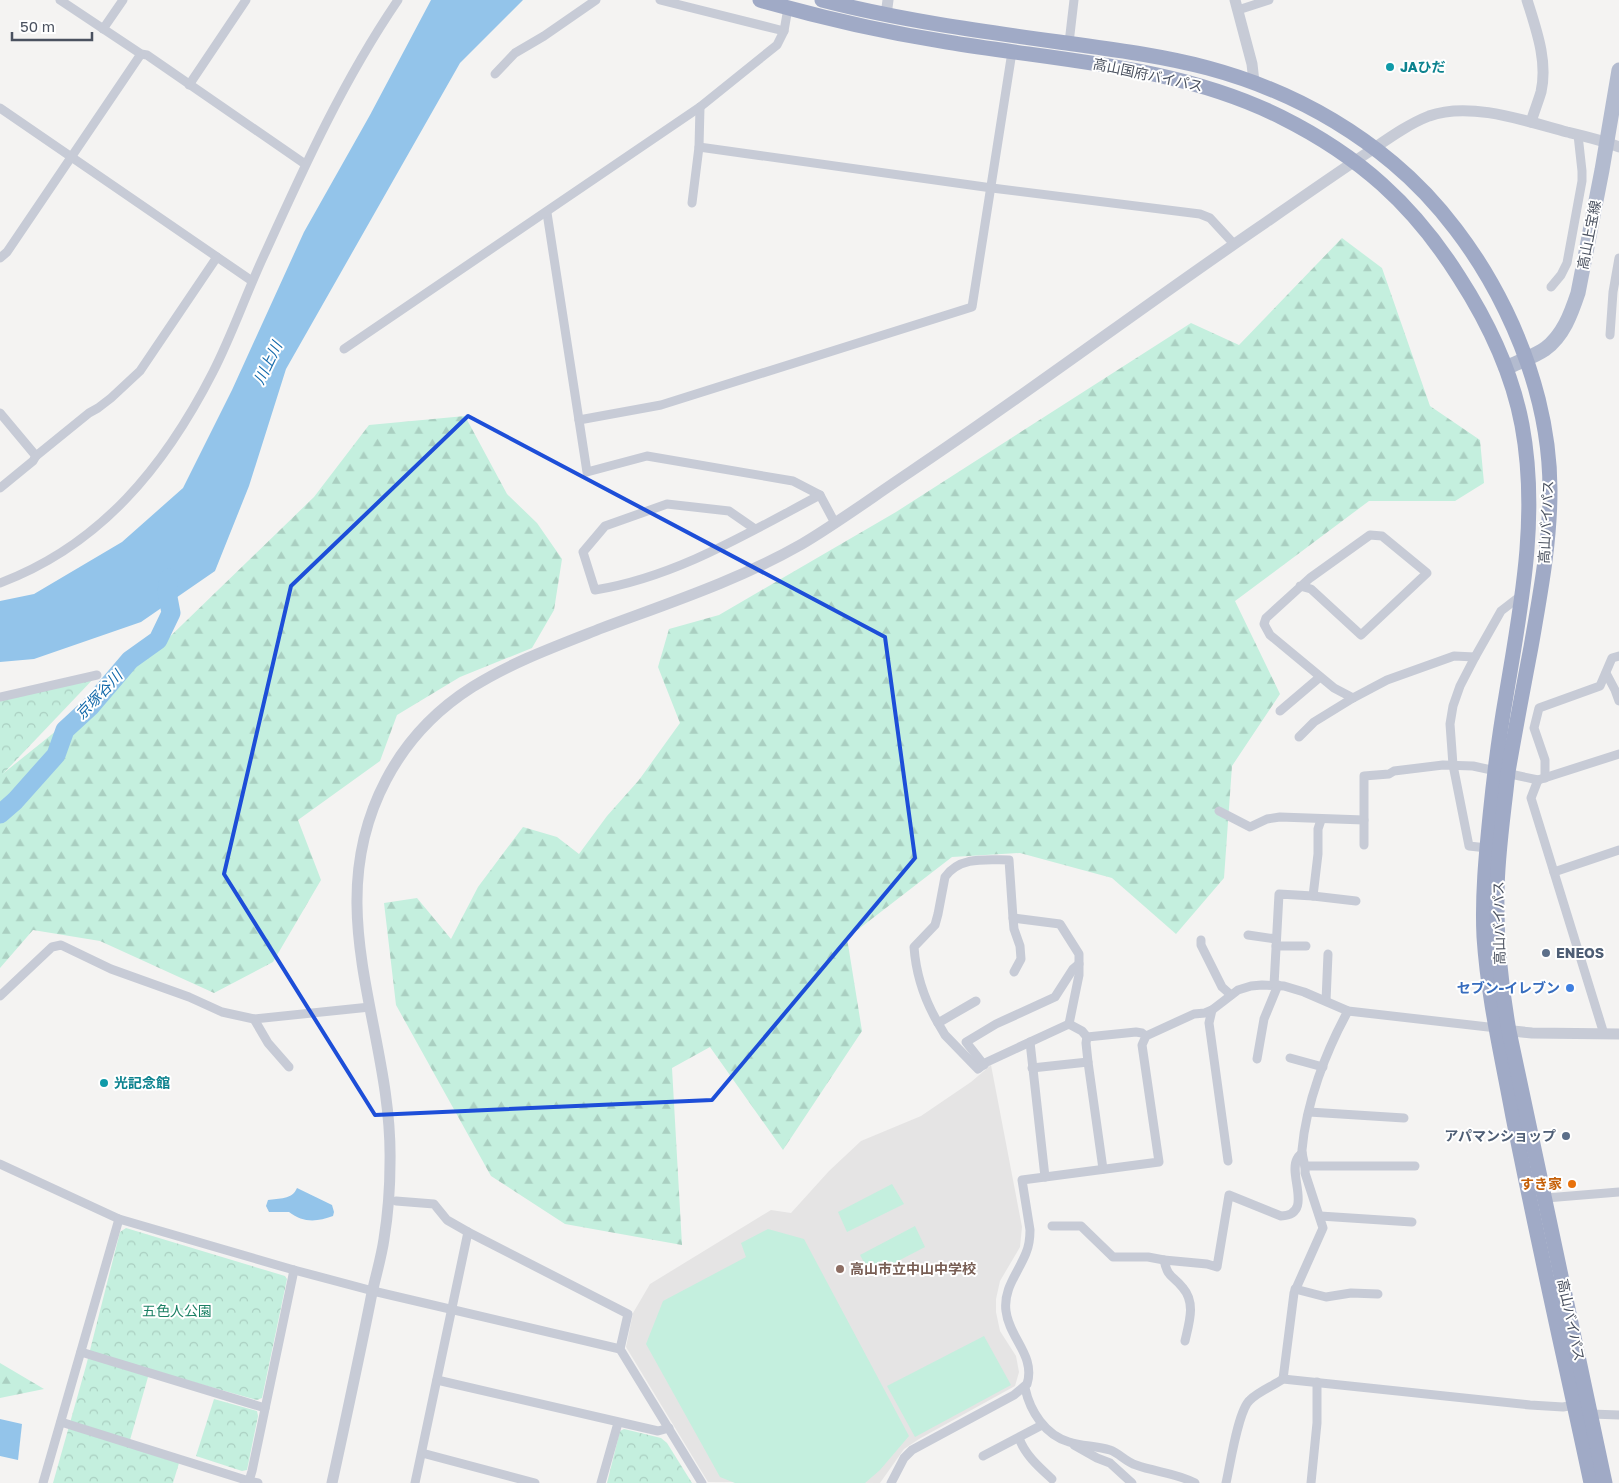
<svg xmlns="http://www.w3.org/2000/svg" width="1619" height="1483" viewBox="0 0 1619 1483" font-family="'Golos Text','Noto Sans JP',sans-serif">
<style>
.education{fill:#e5e4e4}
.green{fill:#c4efde}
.forest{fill:url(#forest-firs)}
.park{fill:url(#park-crowns)}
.water{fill:#93c4ea}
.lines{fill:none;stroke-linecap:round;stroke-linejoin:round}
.river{stroke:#93c4ea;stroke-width:19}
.minor{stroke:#c7cbd6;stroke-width:9}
.tertiary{stroke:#c7cbd6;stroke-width:11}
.primary{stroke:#b3bbcf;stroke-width:15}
.trunk{stroke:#a0aac6;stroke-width:15}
.marked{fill:none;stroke:#1d4ed8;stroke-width:4;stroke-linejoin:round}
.culture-dot{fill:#0f9aa8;stroke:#fff;stroke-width:2}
.service-dot{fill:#5c6f8a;stroke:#fff;stroke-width:2}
.shop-dot{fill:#3f7fe0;stroke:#fff;stroke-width:2}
.food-dot{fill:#e8710a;stroke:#fff;stroke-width:2}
.education-dot{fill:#8d6e63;stroke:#fff;stroke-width:2}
.labels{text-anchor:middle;stroke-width:4;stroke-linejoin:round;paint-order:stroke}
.culture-label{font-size:14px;font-weight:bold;fill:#0d838f;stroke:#fff;text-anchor:start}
.street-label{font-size:14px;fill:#4a515f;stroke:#fff}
.service-label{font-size:14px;font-weight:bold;fill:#4e5e75;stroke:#fff;text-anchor:start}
.shop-label{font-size:14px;font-weight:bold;fill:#366cbe;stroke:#fff;text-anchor:end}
.food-label{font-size:14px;font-weight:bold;fill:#c56008;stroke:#fff;text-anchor:end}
.education-label{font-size:14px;font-weight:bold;fill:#785e54;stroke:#fff;text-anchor:start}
.park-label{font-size:14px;fill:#1b8064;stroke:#fff}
.water-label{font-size:15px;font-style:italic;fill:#1269aa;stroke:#fff}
</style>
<defs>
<pattern id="forest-firs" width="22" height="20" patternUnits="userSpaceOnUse" patternTransform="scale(1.25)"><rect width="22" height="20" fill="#c4efde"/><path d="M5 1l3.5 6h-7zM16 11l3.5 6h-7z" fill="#aacfc1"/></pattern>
<pattern id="park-crowns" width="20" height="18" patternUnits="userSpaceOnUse" patternTransform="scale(1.25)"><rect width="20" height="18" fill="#c4efde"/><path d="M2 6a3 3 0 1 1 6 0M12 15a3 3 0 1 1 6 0" fill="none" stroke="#aacfc1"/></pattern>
</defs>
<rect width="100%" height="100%" fill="#f4f3f2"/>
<!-- education -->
<polygon class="education" points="991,1065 1022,1227 1020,1247 1000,1281 996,1299 996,1312 1000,1331 1016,1356 1019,1372 1015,1386 919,1439 904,1449 880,1483 708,1482 626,1347 633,1313 650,1284 771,1210 791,1213 829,1171 861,1141 921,1116 971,1082"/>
<!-- green -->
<g class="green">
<polygon points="892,1184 904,1204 847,1232 838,1212"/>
<polygon points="915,1226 925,1247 871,1275 860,1255"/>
<polygon points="768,1229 804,1239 909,1436 880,1470 865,1483 735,1483 720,1477 646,1344 663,1301 746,1257 741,1243"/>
<polygon points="984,1336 1011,1385 915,1437 887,1386"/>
</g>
<!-- forest -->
<g class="forest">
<polygon points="1342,238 1382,268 1430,406 1480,440 1484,483 1455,501 1369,501 1235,601 1280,694 1232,766 1224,878 1176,934 1112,878 1020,853 952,857 847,938 862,1031 783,1150 710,1047 672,1068 682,1245 565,1224 491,1176 396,1005 384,903 417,898 451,939 478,887 523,827 557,837 579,854 607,816 639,780 680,723 658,667 669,629 719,615 896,512 1191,323 1239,345"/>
<polygon points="465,416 507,494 537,523 562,559 554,610 532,648 460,677 397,715 380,761 298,820 321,880 273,962 214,993 100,941 33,930 0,968 0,776 153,653 314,497 369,425"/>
<polygon points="0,1363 44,1389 0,1398"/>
</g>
<!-- park -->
<g class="park">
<polygon points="97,675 0,777 0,697"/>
<polygon points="126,1228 285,1276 287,1279 262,1398 257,1400 150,1370 128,1447 179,1463 173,1483 53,1483 86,1366 120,1232"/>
<polygon points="214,1399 257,1411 258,1416 247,1470 242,1471 196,1456"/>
<polygon points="624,1429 661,1438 667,1443 692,1483 607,1483 620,1431"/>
</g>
<!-- water -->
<g class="water">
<polygon points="431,0 523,0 460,63 286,369 249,486 215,571 141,622 34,659 0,662 0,601 34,594 122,542 183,488 232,390 304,232 370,115"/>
<path d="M297,1188L332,1205L334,1212L333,1216C317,1222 303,1223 289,1212H269L266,1206L268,1200C279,1198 292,1200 297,1188Z"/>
<polygon points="0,1419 22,1424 18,1460 0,1456"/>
</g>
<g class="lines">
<!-- river -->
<polyline class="river" points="0,814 15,801 56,755 65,730 90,707 130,660 158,640 171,613 167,592 169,578"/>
<!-- minor -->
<g class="minor">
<polyline points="60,0 141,54 147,55 305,164"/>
<polyline points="660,0 784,31"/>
<polyline points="1238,10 1269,0"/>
<polyline points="103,29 123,0"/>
<polyline points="1069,43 1074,0"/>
<polyline points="495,74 515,53 544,36 596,0"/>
<polyline points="189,85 246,0"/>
<polyline points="0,108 252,281"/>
<polyline points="699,147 992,188 1200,214 1210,218 1234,244"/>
<polyline points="692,203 699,147 700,107"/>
<polyline points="547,213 587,472 647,456 793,481 820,495 835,523"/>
<polyline points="0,258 7,252 141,54"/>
<polyline points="1551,287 1561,275 1567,263 1582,181 1582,171 1578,135"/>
<polyline points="1610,335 1613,292 1619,258"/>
<polyline points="344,349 700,107 777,45 784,31 788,8"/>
<polyline points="0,413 36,456"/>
<polyline points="579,420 661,405 972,307 1012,52"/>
<polyline points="0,488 33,461 36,456 89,413 98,408 111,398 140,371 217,257"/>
<path d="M755,529L729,511L667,504L605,526L583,552L595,590C676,577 748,533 820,495"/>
<path d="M0,583C101,545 165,466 213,372C233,333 247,291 266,251C305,165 344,79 398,0"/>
<polyline points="1300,586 1311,589 1361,635 1427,573 1382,536 1370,535 1310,578 1266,618 1264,624 1270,635 1334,688 1353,698"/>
<polyline points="1606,673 1615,690 1619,701"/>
<polyline points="0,697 97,675"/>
<polyline points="1280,711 1320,677"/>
<polyline points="1299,737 1314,722 1353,698 1387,680 1454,656 1475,657"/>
<polyline points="1545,778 1545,760 1534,728 1539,708 1600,686 1612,658 1619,656"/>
<polyline points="1538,780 1531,798 1604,1034"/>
<polyline points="1219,811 1250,827 1267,819 1280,817 1364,820"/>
<polyline points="1364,845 1364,776 1389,774 1394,771 1443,765 1473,766 1538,780 1619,754"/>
<polyline points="1487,848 1469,846 1453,765 1450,724 1453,706 1460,686 1475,657 1501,611 1523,594"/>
<polyline points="1554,872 1619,850"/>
<polyline points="1313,896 1356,901"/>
<polyline points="1013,918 1060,924 1079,954 1079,975 1069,1024"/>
<polyline points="1248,935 1276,939"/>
<polyline points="1201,940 1201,945 1222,987 1231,995"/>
<polyline points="1276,946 1306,946"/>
<polyline points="1274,985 1279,894 1313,896 1318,854 1318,829 1321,820"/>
<polyline points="0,996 52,947 61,945 111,969 189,997 222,1012 254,1019 370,1007"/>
<path d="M976,1001L938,1023C924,999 916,975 914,947L935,925L938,914L945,877C960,856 986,860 1009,860L1013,918L1014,929L1020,946L1021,959L1014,972"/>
<polyline points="1326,1001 1328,954"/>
<polyline points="1212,1010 1209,1023 1228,1161"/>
<polyline points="254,1019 268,1043 289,1067"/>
<polyline points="938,1023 945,1035 978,1069 987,1062 1069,1024 1082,1031 1087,1037 1136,1032 1142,1033 1146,1036"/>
<polyline points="1030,1042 1045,1177 1159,1162 1142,1045 1146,1036 1194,1014 1205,1013 1212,1010 1238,990 1251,986 1262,985 1284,986 1304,992 1348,1011 1497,1028"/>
<polyline points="1290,1058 1323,1067"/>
<polyline points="1257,1059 1264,1019 1278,985"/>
<polyline points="1088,1062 1103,1169"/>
<polyline points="984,1065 966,1042 996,1024 1055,997 1073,969 1079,964"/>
<polyline points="1032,1068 1088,1062 1086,1043 1087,1037"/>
<polyline points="1309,1112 1404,1118"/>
<polyline points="0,1164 119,1219 294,1270 373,1291 620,1349"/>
<polyline points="1305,1166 1415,1166"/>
<polyline points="1546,1198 1619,1192"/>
<polyline points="396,1201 434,1204 447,1220 468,1232"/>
<polyline points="1320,1216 1412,1222"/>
<polyline points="1052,1226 1081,1226 1113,1257 1148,1257 1164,1260"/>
<polyline points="1295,1289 1326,1297 1351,1293 1378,1294"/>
<path d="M1185,1341C1189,1323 1196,1303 1183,1288C1173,1275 1168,1279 1164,1260L1207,1264L1217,1267L1229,1195L1281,1216C1314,1215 1288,1175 1297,1159C1298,1156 1300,1155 1302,1153"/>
<polyline points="81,1352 265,1408"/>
<path d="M1283,1379L1294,1293L1323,1228L1305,1173C1306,1165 1302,1158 1302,1150C1306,1103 1326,1051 1348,1011"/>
<polyline points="437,1380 658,1431 669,1428"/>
<path d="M1025,1388C1030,1411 1045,1435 1069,1442C1082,1446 1097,1446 1110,1450C1119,1453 1126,1462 1136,1465C1155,1472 1177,1473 1195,1483"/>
<polyline points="1591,1414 1619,1415"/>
<polyline points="61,1422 249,1481 252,1471 294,1270"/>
<path d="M1019,1438C1025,1455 1039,1467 1052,1479"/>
<polyline points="1074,1445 1097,1458 1110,1463 1132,1483"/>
<polyline points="422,1453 535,1483"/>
<polyline points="983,1456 1042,1425"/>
<polyline points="249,1481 258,1483"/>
<polyline points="43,1483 119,1219"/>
<polyline points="415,1483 468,1232 628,1314 620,1349 702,1483"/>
<polyline points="601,1483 618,1423"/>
<path d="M891,1483L904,1458L912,1450L1014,1395L1027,1384C1036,1356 1009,1338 1006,1311C1003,1289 1018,1273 1026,1253C1029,1246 1030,1238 1030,1230L1022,1180L1045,1177"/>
<path d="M1226,1483C1230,1466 1238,1410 1250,1400C1259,1391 1273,1386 1283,1379L1530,1405L1563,1407L1574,1405"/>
<polyline points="1311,1483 1317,1423 1317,1382"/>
</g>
<!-- tertiary -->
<g class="tertiary">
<polyline points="1235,0 1252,64 1254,82"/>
<path d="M1527,0C1536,29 1548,61 1541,92C1538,102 1534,112 1531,122"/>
<polyline points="886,15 888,0"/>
<polyline points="1503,1030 1532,1033 1619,1034"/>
<path d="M332,1483C345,1423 358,1363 370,1303C374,1281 381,1260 384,1239C388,1214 390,1189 390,1163C393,1030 317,911 386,780C433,690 513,663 602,628C669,603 739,580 802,544C839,522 874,496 910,472C1031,391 1146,304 1265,223C1298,200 1331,177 1364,155C1385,141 1406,125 1429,116C1470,101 1526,121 1567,132C1584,136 1602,140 1619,147"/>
</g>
<!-- primary -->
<path class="primary" d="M1506,368C1518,362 1533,357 1545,349C1563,336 1571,314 1578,293L1602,170L1619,70"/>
<!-- trunk -->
<g class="trunk">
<path d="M760,0C822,18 884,32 947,42C1060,61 1177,65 1281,117C1359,156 1413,204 1459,277C1488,322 1512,372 1522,425C1539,516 1521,606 1506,696C1499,736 1494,776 1490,816C1486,856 1482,897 1484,937C1488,998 1502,1057 1513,1117C1537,1239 1565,1361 1591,1483"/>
<path d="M822,0C899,20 979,31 1059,42C1109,49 1159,55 1208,68C1275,86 1339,118 1393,163C1484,239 1550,371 1550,490C1550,544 1540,595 1531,647C1523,689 1515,731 1508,772C1504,812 1497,855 1497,894C1496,940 1501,986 1509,1031L1605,1483"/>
</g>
</g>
<!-- marked area -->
<path class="marked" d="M468,416L885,637L915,858L712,1100L375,1115L224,874L291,586Z"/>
<!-- markers -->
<g class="culture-dot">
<circle cx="1390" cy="67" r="5"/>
<circle cx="104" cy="1083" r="5"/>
</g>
<g class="service-dot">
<circle cx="1546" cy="953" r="5"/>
<circle cx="1566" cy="1136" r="5"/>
</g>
<circle class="shop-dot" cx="1570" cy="988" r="5"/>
<circle class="food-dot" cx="1572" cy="1184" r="5"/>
<circle class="education-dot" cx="840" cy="1269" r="5"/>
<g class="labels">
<!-- culture labels -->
<g class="culture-label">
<text x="1400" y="72">JAひだ</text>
<text x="114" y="1088">光記念館</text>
</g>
<!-- street labels -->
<g class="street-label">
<text transform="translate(1148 75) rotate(12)" y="5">高山国府バイパス</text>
<text transform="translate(1589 235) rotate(-79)" y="5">高山上宝線</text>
<text transform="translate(1546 522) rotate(-87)" y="5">高山バイパス</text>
<text transform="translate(1499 923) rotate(-91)" y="5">高山バイパス</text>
<text transform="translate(1571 1320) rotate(78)" y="5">高山バイパス</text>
</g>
<!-- service labels -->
<g class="service-label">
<text x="1556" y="958">ENEOS</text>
<text x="1556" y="1141" text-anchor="end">アパマンショップ</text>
</g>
<!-- shop labels -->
<g class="shop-label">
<text x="1560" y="993">セブン-イレブン</text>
</g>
<!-- food labels -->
<g class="food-label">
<text x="1562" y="1189">すき家</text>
</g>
<!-- education labels -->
<g class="education-label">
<text x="850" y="1274">高山市立中山中学校</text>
</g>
<!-- park labels -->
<g class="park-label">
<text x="177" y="1316">五色人公園</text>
</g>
<!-- water labels -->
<g class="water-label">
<text transform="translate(268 363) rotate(-64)" y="5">川上川</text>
<text transform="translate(99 695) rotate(-47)" y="5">京塚谷川</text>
</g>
</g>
<!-- scale -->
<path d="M12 32v8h80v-8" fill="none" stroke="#4a515f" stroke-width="2.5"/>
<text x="20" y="32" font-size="15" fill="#4a515f" stroke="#ffffff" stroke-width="4" paint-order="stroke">50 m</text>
</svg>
